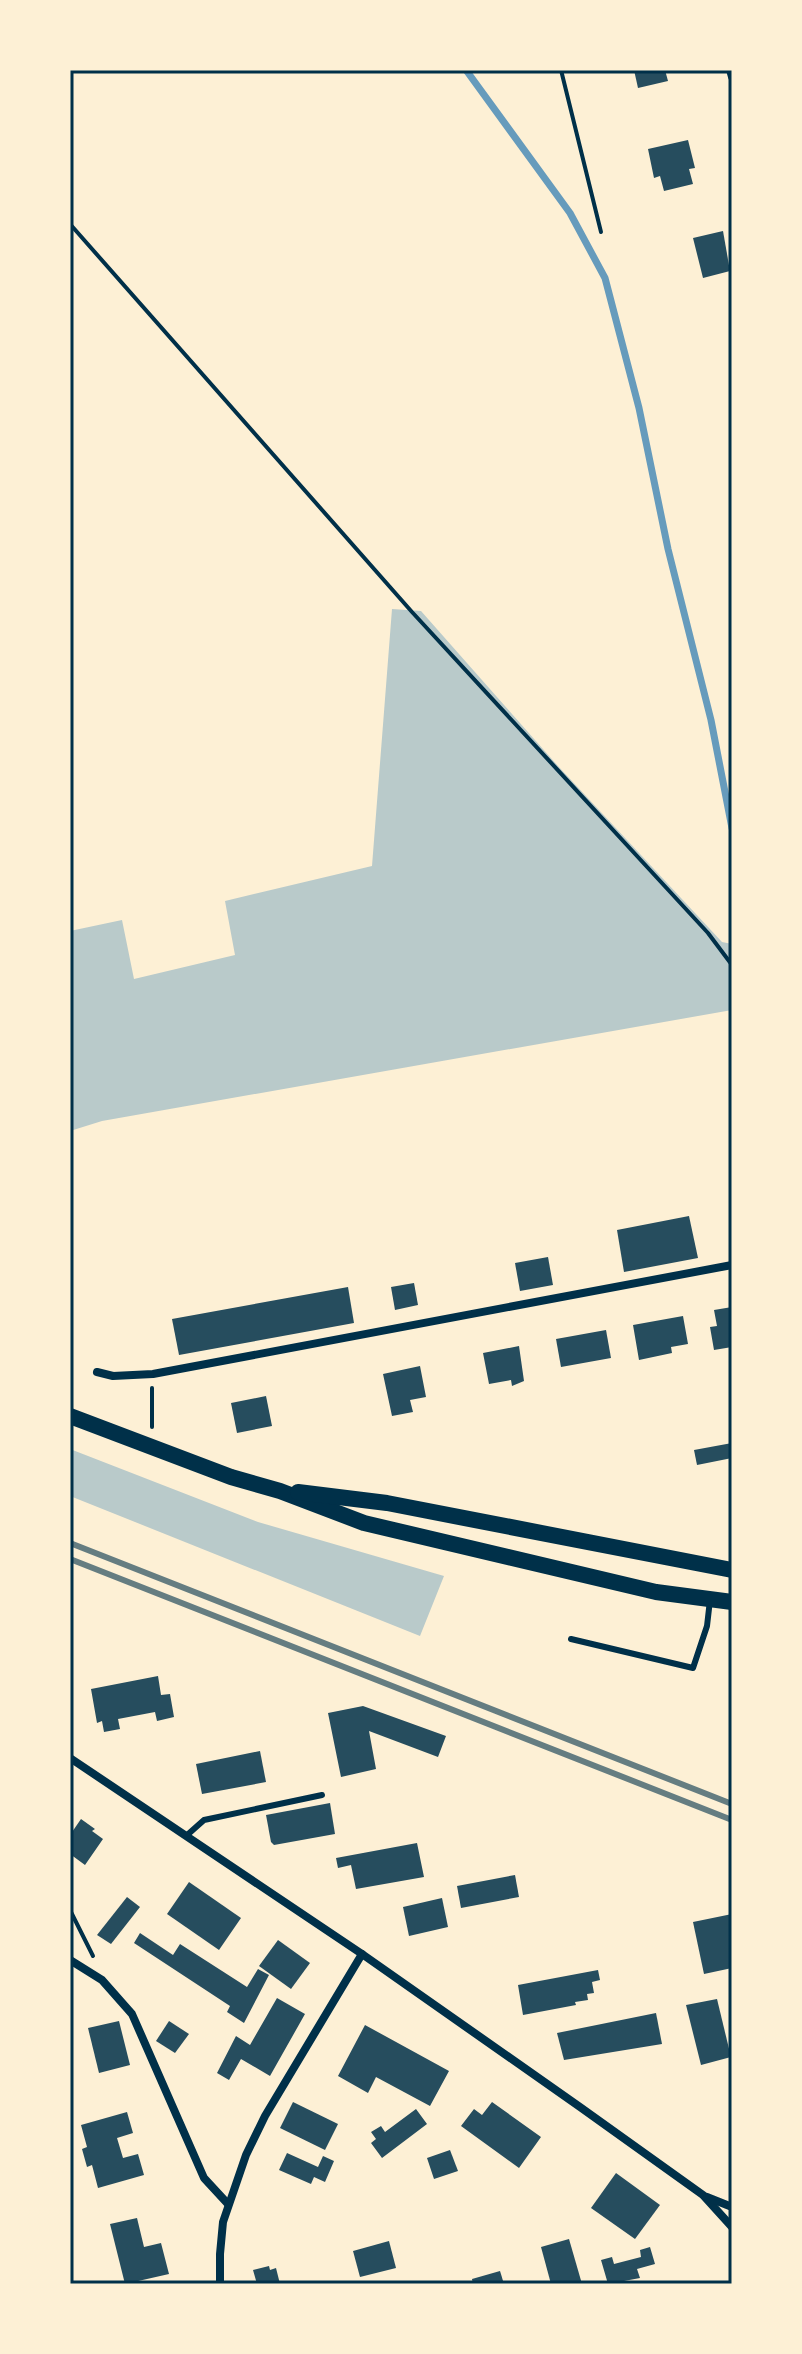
<svg xmlns="http://www.w3.org/2000/svg" width="802" height="2354" viewBox="0 0 802 2354" font-family="'PT Serif',serif">
<style>
.green{fill:#b9caca}
.lines{fill:none;stroke-linecap:round;stroke-linejoin:round}
.stream{stroke:#669bbc;stroke-width:7}
.building{fill:#264d5e}
.path{stroke:#003049;stroke-width:4}
.service{stroke:#003049;stroke-width:6}
.minor{stroke:#003049;stroke-width:8}
.secondary{stroke:#003049;stroke-width:16}
.rail{stroke:#657d81;stroke-width:6}
.neatline{fill:none;stroke:#003049;stroke-width:3}
</style>
<rect width="100%" height="100%" fill="#fdf0d5"/>
<!-- green -->
<g class="green">
<polygon points="392,609 421,611 558,766 722,942 732,944 732,1010 102,1121 70,1131 70,931 122,920 134,979 235,955 225,901 372,866"/>
<polygon points="70,1449 258,1522 444,1576 420,1636 70,1496"/>
</g>
<g class="lines">
<!-- stream -->
<polyline class="stream" points="466,70 570,213 605,278 639,408 668,549 711,720 732,828"/>
</g>
<!-- building -->
<g class="building">
<polygon points="634,70 665,70 668,81 638,88"/>
<polygon points="688,140 695,168 689,169 693,184 664,191 660,176 654,178 648,149"/>
<polygon points="723,231 730,271 703,278 693,238"/>
<polygon points="689,1216 698,1258 624,1272 617,1230"/>
<polygon points="548,1257 553,1285 520,1291 515,1263"/>
<polygon points="414,1283 418,1305 395,1310 391,1287"/>
<polygon points="348,1287 354,1323 179,1355 172,1319"/>
<polygon points="732,1307 732,1347 714,1350 710,1327 717,1326 714,1310"/>
<polygon points="683,1316 688,1344 671,1347 672,1353 639,1360 633,1325"/>
<polygon points="606,1330 611,1358 561,1367 556,1339"/>
<polygon points="519,1346 524,1381 512,1386 511,1380 489,1384 483,1353"/>
<polygon points="420,1366 426,1397 410,1400 413,1412 392,1416 383,1374"/>
<polygon points="266,1396 272,1426 237,1433 231,1403"/>
<polygon points="732,1443 732,1458 697,1465 694,1450"/>
<polygon points="158,1676 161,1695 170,1694 174,1717 157,1721 155,1712 118,1719 120,1729 104,1732 102,1721 97,1723 91,1689"/>
<polygon points="363,1706 446,1736 438,1757 369,1731 376,1769 341,1777 328,1713"/>
<polygon points="260,1751 266,1782 202,1794 196,1764"/>
<polygon points="330,1803 335,1834 274,1845 271,1842 266,1815"/>
<polygon points="81,1819 95,1829 92,1831 103,1839 85,1865 70,1854 70,1835"/>
<polygon points="417,1843 424,1877 356,1889 351,1865 338,1868 336,1858"/>
<polygon points="515,1875 519,1897 461,1908 457,1886"/>
<polygon points="189,1882 241,1918 219,1950 167,1914"/>
<polygon points="127,1897 140,1907 111,1944 97,1935"/>
<polygon points="442,1898 448,1927 409,1936 403,1907"/>
<polygon points="732,1914 732,1968 704,1974 693,1922"/>
<polygon points="140,1933 173,1955 180,1944 247,1987 258,1969 269,1975 244,2023 227,2012 230,2006 134,1943"/>
<polygon points="278,1940 310,1963 291,1989 259,1966"/>
<polygon points="598,1970 600,1980 592,1982 594,1993 587,1994 588,2000 575,2002 576,2005 523,2015 518,1985"/>
<polygon points="277,1998 305,2014 270,2076 241,2059 229,2080 217,2073 236,2036 250,2045"/>
<polygon points="717,1999 731,2057 701,2065 686,2005"/>
<polygon points="656,2013 662,2044 564,2060 557,2033"/>
<polygon points="119,2021 130,2065 99,2073 88,2028"/>
<polygon points="169,2021 189,2034 175,2053 156,2041"/>
<polygon points="365,2025 449,2071 430,2106 376,2077 368,2093 338,2076"/>
<polygon points="293,2102 338,2124 325,2150 280,2128"/>
<polygon points="492,2102 541,2137 519,2168 461,2126 474,2109 482,2115"/>
<polygon points="416,2109 427,2124 382,2158 371,2143 376,2139 371,2132 381,2126 385,2132"/>
<polygon points="127,2112 133,2133 117,2138 123,2158 138,2154 144,2175 98,2188 92,2165 87,2167 82,2149 87,2147 81,2125"/>
<polygon points="450,2150 458,2171 434,2179 427,2158"/>
<polygon points="287,2153 318,2167 323,2156 334,2161 325,2182 314,2177 311,2184 279,2170"/>
<polygon points="616,2173 660,2205 635,2239 591,2208"/>
<polygon points="137,2218 144,2247 161,2243 169,2274 125,2284 110,2224"/>
<polygon points="569,2239 582,2284 551,2284 541,2247"/>
<polygon points="389,2241 396,2268 360,2277 353,2251"/>
<polygon points="650,2247 655,2264 637,2269 640,2278 608,2284 601,2260 612,2257 614,2264 641,2257 640,2250"/>
<polygon points="269,2266 270,2270 276,2268 280,2284 257,2284 253,2270"/>
<polygon points="500,2271 504,2284 473,2284 472,2279"/>
</g>
<g class="lines">
<!-- path -->
<g class="path">
<polyline points="561,70 601,232"/>
<polyline points="70,224 412,612 708,933 732,965"/>
<polyline points="152,1427 152,1388"/>
<polyline points="70,1910 93,1956"/>
</g>
<!-- service -->
<g class="service">
<polyline points="571,1639 693,1668 707,1626 710,1600"/>
<polyline points="186,1836 204,1820 322,1795"/>
</g>
<!-- minor -->
<g class="minor">
<polyline points="730,70 732,77"/>
<polyline points="97,1372 113,1376 153,1374 732,1265"/>
<polyline points="70,1758 362,1954 580,2107 703,2195 732,2227"/>
<polyline points="70,1960 102,1980 132,2014 204,2178 228,2204"/>
<polyline points="707,2197 732,2207"/>
<polyline points="220,2284 220,2254 223,2222 246,2155 265,2116 362,1954"/>
</g>
<!-- secondary -->
<g class="secondary">
<polyline points="70,1416 231,1477 280,1491 364,1523 656,1592 732,1602"/>
<polyline points="298,1492 387,1503 732,1570"/>
</g>
<!-- rail -->
<g class="rail">
<polyline points="70,1543 732,1804"/>
<polyline points="70,1559 732,1820"/>
</g>
</g>
<!-- border -->
<rect width="802" height="2354" fill="none" stroke="#fdf0d5" stroke-width="144"/>
<rect x="72" y="72" width="658" height="2210" class="neatline"/>
</svg>
